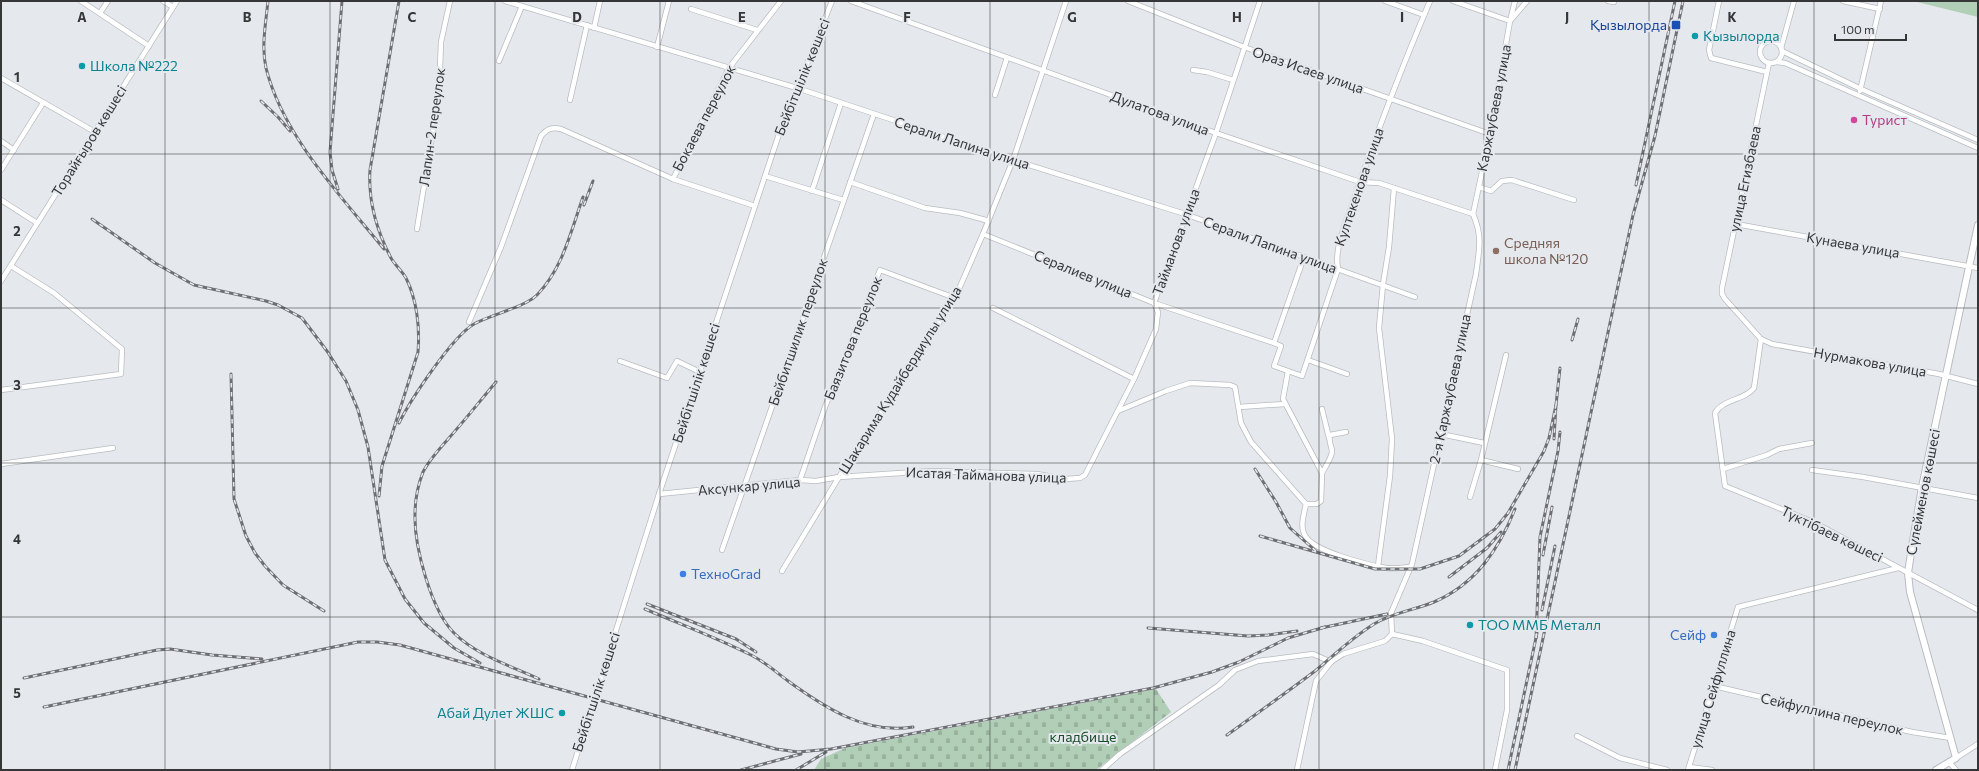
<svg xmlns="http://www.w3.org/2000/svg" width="1979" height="771" viewBox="0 0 1979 771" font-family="Commissioner,sans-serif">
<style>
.cemetery{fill:url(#cemetery-stones)}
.green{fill:#b1cfb6}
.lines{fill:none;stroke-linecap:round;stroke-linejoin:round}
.minor-casing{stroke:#b8bcc1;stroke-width:6}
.major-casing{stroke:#b8bcc1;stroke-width:8}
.minor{stroke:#fff;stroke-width:4.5}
.major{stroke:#fff;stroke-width:6}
.rail-casing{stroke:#6d6f72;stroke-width:3}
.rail{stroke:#e5e9ee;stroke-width:1.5;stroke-dasharray:4.5;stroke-linecap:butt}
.grid{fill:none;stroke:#343638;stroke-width:1;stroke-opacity:0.55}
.transit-dot{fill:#1a4fb4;stroke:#e5e9ee;stroke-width:1.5}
.culture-dot{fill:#0f9aa8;stroke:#e5e9ee;stroke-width:1.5}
.hotel-dot{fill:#d1479c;stroke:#e5e9ee;stroke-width:1.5}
.education-dot{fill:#8d6e63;stroke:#e5e9ee;stroke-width:1.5}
.shop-dot{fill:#3f7fe0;stroke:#e5e9ee;stroke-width:1.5}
.labels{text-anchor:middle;stroke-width:4;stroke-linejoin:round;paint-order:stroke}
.transit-label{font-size:14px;fill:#164399;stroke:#e5e9ee;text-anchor:end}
.culture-label{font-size:14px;fill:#0d838f;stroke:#e5e9ee;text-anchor:start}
.street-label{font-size:14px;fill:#343638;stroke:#e5e9ee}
.hotel-label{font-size:14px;fill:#b23c85;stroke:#e5e9ee;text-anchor:start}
.education-label{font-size:14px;fill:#785e54;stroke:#e5e9ee;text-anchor:start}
.shop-label{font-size:14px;fill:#366cbe;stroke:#e5e9ee;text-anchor:start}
.park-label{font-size:14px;fill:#154e27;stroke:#e5e9ee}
.grid-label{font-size:13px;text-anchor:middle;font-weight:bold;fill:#343638;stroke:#e5e9ee;stroke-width:4;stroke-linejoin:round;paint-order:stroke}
</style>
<defs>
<pattern id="cemetery-stones" width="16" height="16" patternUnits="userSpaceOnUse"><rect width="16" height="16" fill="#b1cfb6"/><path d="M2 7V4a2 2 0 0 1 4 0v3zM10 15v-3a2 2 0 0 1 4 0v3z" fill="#99b29d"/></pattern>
</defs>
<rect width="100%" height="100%" fill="#e5e9ee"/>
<!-- cemetery -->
<polygon class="cemetery" points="1156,689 1171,712 1096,770 814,770 821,759 845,748"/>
<!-- green -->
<polygon class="green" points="1978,1 1978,17 1917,2 1917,1"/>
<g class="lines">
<defs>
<g id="minor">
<polyline points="81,1 149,46"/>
<polyline points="163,1 173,7"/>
<polyline points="505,1 797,88 1013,160 1185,214 1415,297"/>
<polyline points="851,1 1216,133 1360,182 1379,183 1473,214"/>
<polyline points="1128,1 1244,47 1490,134"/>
<polyline points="1385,1 1424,15"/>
<polyline points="1453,1 1510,21 1527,1"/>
<polyline points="1608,1 1614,2"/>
<polyline points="1719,1 1709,50 1711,58 1767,72"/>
<polyline points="1843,1 1880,9"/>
<polyline points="691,9 757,30"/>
<polyline points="100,13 108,1"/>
<polyline points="594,28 600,1"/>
<circle cx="1771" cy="52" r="11"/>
<polyline points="657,47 669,1"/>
<polyline points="1781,48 1794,1"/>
<polyline points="1782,51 1861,89 1978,140"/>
<polyline points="499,61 522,6"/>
<polyline points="1777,62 1785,63 1978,148"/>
<polyline points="1769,63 1722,288 1722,294 1725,299 1761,339 1772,344 1939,374 1978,384"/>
<polyline points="1193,70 1207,72 1233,80"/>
<polyline points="1,78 95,132"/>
<polyline points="1860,91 1881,1"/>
<polyline points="995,95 1007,58"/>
<polyline points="570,100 587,25"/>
<polyline points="1,141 14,150"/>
<polyline points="1,170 43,103"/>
<polyline points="765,176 843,200"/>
<polyline points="673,179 729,68 781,1"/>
<polyline points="850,182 925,208 960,213 989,221"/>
<polyline points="1479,187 1491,191 1502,181 1512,180 1574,200"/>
<polyline points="812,191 841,103"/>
<polyline points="1,200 37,223"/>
<polyline points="1473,214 1490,134 1510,21 1515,1"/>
<polyline points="1736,224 1978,268"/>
<polyline points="417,229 439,94 441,42 450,1"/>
<path d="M983,234L1154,303L1274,343L1281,346L1274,366L1302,376L1338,269C1334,247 1346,223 1353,202C1376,134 1402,67 1430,1"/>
<polyline points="1,281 177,1"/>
<polyline points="993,308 1134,379"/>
<path d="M469,322L501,247L541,136C547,129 551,127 561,129L673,179L755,206"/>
<path d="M1761,339L1754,388C1745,400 1723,399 1715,413L1725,486L1813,522L1978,610"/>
<polyline points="1274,343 1304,257"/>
<polyline points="1308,360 1347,374"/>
<polyline points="620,361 667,378 677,361 700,372"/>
<polyline points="1,390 121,374 122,349 54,293 11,266"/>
<polyline points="1239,407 1285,404"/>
<polyline points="1322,409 1329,438"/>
<polyline points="1118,411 1166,391 1190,383 1230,385 1235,387 1241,423 1251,442 1306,504 1317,504 1321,501 1322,473 1283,399 1288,371"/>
<polyline points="1441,434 1484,443"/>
<polyline points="1481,460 1518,469"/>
<polyline points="1,464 113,448"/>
<polyline points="1723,469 1767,455 1779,449 1812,443"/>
<polyline points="1812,470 1863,477 1978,498"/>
<path d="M1322,473C1325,467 1331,459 1332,452C1332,446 1328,441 1330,435L1346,432"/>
<polyline points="800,480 825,407 880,270 955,298"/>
<polyline points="659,494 800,480 816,481 839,477 932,471 1037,474 1065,479 1080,478 1085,475 1134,379 1156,329 1158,312 1154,303 1216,133 1260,1"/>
<polyline points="1470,497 1481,460 1506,355"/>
<path d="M1306,504C1304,515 1299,527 1306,537C1316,552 1368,565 1386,568C1394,569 1402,568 1410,567"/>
<polyline points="722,550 874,114"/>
<polyline points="1378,566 1390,476 1392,439 1379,328 1383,284 1389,247 1394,188"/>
<polyline points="782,571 839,477 955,298 983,234 1013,160 1066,1"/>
<polyline points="1392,634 1423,641 1507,670 1507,710 1495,770"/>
<polyline points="1714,686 1912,732 1951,738"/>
<polyline points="1577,736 1620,758 1667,770"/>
<polyline points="1956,758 1978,744"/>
<polyline points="1949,762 1956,770"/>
<polyline points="1689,767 1712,770"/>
<polyline points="572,770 659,494 779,134 832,1"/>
<polyline points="1102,770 1120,754 1219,685 1235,670 1258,661 1313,654 1331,662"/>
<path d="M1297,770L1316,681L1331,662L1343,654L1385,641L1392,634L1391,613L1412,564L1476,274C1479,250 1483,237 1473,214"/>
<polyline points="1688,770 1738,607 1898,568"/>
</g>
<polyline id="major" points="1936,770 1956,758 1910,592 1908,573 1911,553 1922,487 1978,225"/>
</defs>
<!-- minor casing -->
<use href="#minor" class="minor-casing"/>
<!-- major casing -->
<use href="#major" class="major-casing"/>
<!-- minor -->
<use href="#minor" class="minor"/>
<!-- major -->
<use href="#major" class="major"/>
<defs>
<g id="rail">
<path d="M268,1C266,22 261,46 266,68C283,136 341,196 384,249"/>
<polyline points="261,101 278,117 290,131"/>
<polyline points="1636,185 1675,1"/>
<polyline points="338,189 332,170 330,152 342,1"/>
<polyline points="584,205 593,181"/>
<polyline points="92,219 155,263 194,285 266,301 278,305 302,318 327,351 346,381 358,410 368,447 385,560 405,599 424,623 454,648 480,663"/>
<polyline points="1572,340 1578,319"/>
<polyline points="231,374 234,499 246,536 255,553 265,566 283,585 324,611"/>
<path d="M496,382C480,401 465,420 449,438C440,448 429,460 423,472C418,485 415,500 415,514C414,546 431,610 454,633C476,655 511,666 539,679"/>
<polyline points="1556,405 1560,368"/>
<path d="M399,423C411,399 452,337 474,324C490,315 525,307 537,295C563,268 571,231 583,197"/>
<polyline points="1255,469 1276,502 1290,528 1317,552"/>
<path d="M379,496L382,466L418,352C420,328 417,300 406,278C402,271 395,265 391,258C377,231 368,200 370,170L399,1"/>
<polyline points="1260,536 1375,569 1420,569 1459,556 1495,529 1508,513 1544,451 1549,438 1556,405 1554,439"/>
<polyline points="1543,555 1552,507"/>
<polyline points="1449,577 1487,548 1501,532"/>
<polyline points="647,604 736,639 756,652"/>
<path d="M645,609C680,624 717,638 751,655C765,662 776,672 788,681C824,707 866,735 913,727"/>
<polyline points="1542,610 1555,546"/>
<polyline points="1148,628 1248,636 1268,635 1297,631"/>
<polyline points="1321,628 1387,614"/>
<polyline points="1536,638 1540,537 1558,451 1560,432"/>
<polyline points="24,678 157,650 170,649 212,655 262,659"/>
<polyline points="44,707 358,642 377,642 400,645 776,749 798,752 831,749 1153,688 1212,672 1239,662 1288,638 1325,627"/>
<path d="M1227,735C1256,714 1286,693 1315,671C1334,655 1353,637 1374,624C1392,613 1414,610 1434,602C1476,584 1499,549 1515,509"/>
<polyline points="741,770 801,754"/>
<polyline points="796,770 826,752"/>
<polyline points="1508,770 1537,633"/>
<polyline points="1515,770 1633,215 1655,136 1683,1"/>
</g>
</defs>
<!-- rail casing -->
<use href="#rail" class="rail-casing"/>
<!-- rail -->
<use href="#rail" class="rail"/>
</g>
<!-- grid -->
<path class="grid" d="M165,1V770M330,1V770M495,1V770M660,1V770M825,1V770M990,1V770M1154,1V770M1319,1V770M1484,1V770M1649,1V770M1814,1V770M1,154H1978M1,308H1978M1,463H1978M1,617H1978"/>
<!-- markers -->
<rect class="transit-dot" x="1671" y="20" width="10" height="10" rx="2"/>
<g class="culture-dot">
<circle cx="1695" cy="36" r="4"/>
<circle cx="82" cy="66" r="4"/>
<circle cx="1470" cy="625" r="4"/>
<circle cx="562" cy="713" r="4"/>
</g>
<circle class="hotel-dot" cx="1854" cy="120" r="4"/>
<circle class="education-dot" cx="1496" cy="251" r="4"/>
<g class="shop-dot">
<circle cx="683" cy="574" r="4"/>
<circle cx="1714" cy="635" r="4"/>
</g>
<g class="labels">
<!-- transit labels -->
<g class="transit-label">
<text x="1667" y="30">Қызылорда</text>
</g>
<!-- culture labels -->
<g class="culture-label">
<text x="1703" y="41">Кызылорда</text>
<text x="90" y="71">Школа №222</text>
<text x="1478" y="630">ТОО ММБ Металл</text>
<text x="554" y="718" text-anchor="end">Абай Дулет ЖШС</text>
</g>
<!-- street labels -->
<g class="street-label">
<text transform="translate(1308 70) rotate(19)" y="5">Ораз Исаев улица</text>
<text transform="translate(802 77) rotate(-68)" y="5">Бейбітшілік көшесі</text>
<text transform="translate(1494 108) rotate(-79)" y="5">Каржаубаева улица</text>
<text transform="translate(1160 113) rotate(20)" y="5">Дулатова улица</text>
<text transform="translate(704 118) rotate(-62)" y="5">Бокаева переулок</text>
<text transform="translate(432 127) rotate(-82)" y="5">Лапин-2 переулок</text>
<text transform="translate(89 141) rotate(-58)" y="5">Торайғыров көшесі</text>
<text transform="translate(962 143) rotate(18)" y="5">Серали Лапина улица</text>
<text transform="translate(1745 179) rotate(-78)" y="5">улица Егизбаева</text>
<text transform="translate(1359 187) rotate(-71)" y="5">Култекенова улица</text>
<text transform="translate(1176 242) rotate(-70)" y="5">Тайманова улица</text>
<text transform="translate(1270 245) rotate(20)" y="5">Серали Лапина улица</text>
<text transform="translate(1853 245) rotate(10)" y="5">Кунаева улица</text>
<text transform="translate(1083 274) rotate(22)" y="5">Сералиев улица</text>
<text transform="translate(798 332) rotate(-71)" y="5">Бейбитшилик переулок</text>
<text transform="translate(853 338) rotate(-68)" y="5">Баязитова переулок</text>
<text transform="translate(1870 362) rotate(10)" y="5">Нурмакова улица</text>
<text transform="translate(900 380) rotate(-58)" y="5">Шакарима Кудайбердиулы улица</text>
<text transform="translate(696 383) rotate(-72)" y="5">Бейбітшілік көшесі</text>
<text transform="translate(1450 389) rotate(-78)" y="5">2-я Каржаубаева улица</text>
<text transform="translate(986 475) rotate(2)" y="5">Исатая Тайманова улица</text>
<text transform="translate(749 486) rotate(-5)" y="5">Аксункар улица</text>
<text transform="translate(1923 492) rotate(-79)" y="5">Сүлейменов көшесі</text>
<text transform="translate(1832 534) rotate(26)" y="5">Түктібаев көшесі</text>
<text transform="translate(1713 689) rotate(-73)" y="5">улица Сейфуллина</text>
<text transform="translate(596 692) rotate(-72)" y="5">Бейбітшілік көшесі</text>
<text transform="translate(1832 714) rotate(13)" y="5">Сейфуллина переулок</text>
</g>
<!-- hotel labels -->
<g class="hotel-label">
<text x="1862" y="125">Турист</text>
</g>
<!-- education labels -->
<g class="education-label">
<text x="1504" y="248">Средняя<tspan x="1504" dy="16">школа №120</tspan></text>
</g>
<!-- shop labels -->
<g class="shop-label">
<text x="691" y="579">ТехноGrad</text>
<text x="1706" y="640" text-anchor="end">Сейф</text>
</g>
<!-- park labels -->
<g class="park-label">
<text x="1083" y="742">кладбище</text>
</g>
</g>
<g class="grid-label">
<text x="82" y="22">A</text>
<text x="247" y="22">B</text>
<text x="412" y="22">C</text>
<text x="577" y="22">D</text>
<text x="742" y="22">E</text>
<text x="907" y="22">F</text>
<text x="1072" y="22">G</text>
<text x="1237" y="22">H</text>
<text x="1402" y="22">I</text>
<text x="1567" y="22">J</text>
<text x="1732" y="22">K</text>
<text x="17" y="82">1</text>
<text x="17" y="236">2</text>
<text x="17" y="390">3</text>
<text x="17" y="544">4</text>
<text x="17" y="698">5</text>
</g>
<!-- border -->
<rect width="1979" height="771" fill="none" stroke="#343638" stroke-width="4"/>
<!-- scale -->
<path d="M1835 34v6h71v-6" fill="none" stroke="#343638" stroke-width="2"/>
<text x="1841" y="34" font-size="12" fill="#343638" stroke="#e5e9ee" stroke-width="3" paint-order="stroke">100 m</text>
</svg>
